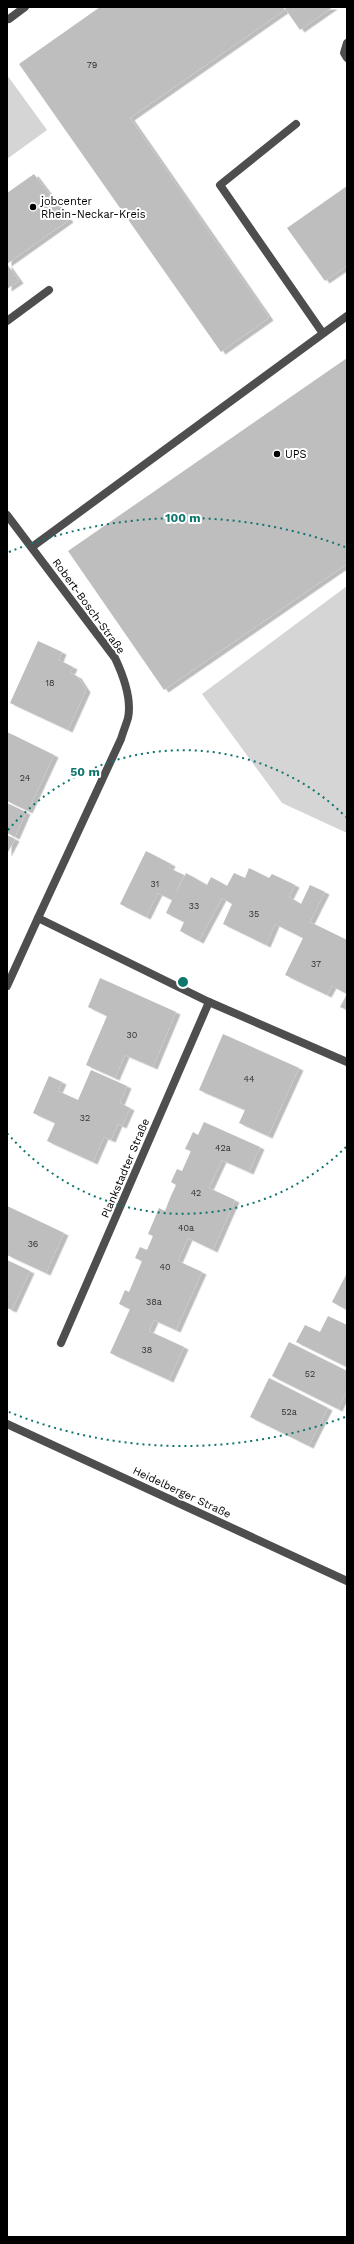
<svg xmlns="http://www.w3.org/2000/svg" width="354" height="2244" viewBox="0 0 354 2244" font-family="'Work Sans',sans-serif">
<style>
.green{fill:#d5d5d5}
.building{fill:#bebebe;filter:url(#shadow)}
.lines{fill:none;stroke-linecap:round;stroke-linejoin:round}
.service{stroke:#4e4e4e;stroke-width:8}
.minor{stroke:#4e4e4e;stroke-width:8}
.tertiary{stroke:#4e4e4e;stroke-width:8}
.ring{fill:none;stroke:#0f766e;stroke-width:2;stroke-dasharray:2 4}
.poi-dot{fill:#000;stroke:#fff;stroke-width:1.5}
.labels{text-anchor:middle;stroke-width:4;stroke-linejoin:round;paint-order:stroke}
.number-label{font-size:9px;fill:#303030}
.poi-label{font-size:11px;fill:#000;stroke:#fff;text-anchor:start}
.street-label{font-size:11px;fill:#000;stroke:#fff}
.centre{fill:#0f766e;stroke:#fff;stroke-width:2}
.ring-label{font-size:12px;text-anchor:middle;font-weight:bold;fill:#0f766e;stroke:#fff;stroke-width:4;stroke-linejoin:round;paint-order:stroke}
</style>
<defs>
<filter id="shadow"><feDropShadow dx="4.5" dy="2.5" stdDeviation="0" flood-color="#0004"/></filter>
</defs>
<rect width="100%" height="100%" fill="#fff"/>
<!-- green -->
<g class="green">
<polygon points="7,75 47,130 7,159"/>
<polygon points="347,586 347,833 282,803 202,694"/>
</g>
<!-- building -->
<g class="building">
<polygon points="100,7 283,7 285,10 130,118 269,318 221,352 19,64"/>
<polygon points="284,7 333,7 300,30"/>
<polygon points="34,174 69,220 7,264 7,193"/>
<polygon points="347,186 347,266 325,281 287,228"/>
<polygon points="7,264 19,281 7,289"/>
<polygon points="347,358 347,564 164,690 68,551"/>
<polygon points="38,641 62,652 59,660 73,667 70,673 77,676 86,690 68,730 10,703"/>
<polygon points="7,732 54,755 28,811 7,801"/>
<polygon points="7,803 26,812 15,837 7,833"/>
<polygon points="7,835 15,839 7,854"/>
<polygon points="146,851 171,864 169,868 184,875 173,899 186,873 207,885 211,877 227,886 234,873 245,878 249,868 269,878 272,874 295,885 289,897 301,904 310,885 325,892 310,922 347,940 347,1010 340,1007 347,994 332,986 327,995 285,975 303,938 275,924 266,945 223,924 232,904 222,898 199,941 180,931 184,922 166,913 172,900 158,893 146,917 120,904"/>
<polygon points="100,978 176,1012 153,1067 125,1055 115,1078 86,1065 107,1016 88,1007"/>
<polygon points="223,1034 299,1068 268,1136 239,1123 245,1110 199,1090"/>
<polygon points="91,1070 127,1086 120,1103 130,1108 122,1126 118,1124 111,1140 104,1137 93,1162 47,1141 55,1123 33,1113 49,1076 62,1082 58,1091 78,1100"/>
<polygon points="204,1122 260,1147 249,1172 222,1160 209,1188 235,1200 213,1250 188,1238 178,1261 202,1272 176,1330 154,1320 149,1331 184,1347 169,1380 110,1353 130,1309 119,1304 125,1290 129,1292 142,1261 135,1258 140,1247 147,1250 153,1236 148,1234 159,1208 165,1211 170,1198 176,1185 171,1182 177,1169 182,1171 191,1151 185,1149 193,1132 198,1135"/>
<polygon points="7,1206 64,1233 46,1273 7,1255"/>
<polygon points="7,1260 30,1271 12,1310 7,1308"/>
<polygon points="347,1273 347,1310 332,1302"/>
<polygon points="328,1316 347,1325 347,1367 296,1342 305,1325 320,1332"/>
<polygon points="289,1342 347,1371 347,1390 338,1409 272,1376"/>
<polygon points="269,1378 328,1408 309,1446 250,1417"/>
</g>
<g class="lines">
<!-- service -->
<g class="service">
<polyline points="9,19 25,7"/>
<polyline points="347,43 344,53 347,58"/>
<polyline points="296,124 220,185 322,332"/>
<polyline points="7,321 49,290"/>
<polyline points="32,547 347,316"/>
</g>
<!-- minor -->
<g class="minor">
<path d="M7,515L115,658C123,675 132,699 128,718C126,725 123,732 121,739L38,918"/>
<polyline points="7,986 38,918 209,1002 347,1062"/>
<polyline points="61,1343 209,1002"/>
</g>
<!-- tertiary -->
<polyline class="tertiary" points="7,1424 347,1581"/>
</g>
<!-- distance rings -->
<g class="ring">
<path d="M346 1147A232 232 0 0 1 8 1134M8 830A232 232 0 0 1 346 817"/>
<path d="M345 1417A464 464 0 0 1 9 1412M9 552A464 464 0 0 1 345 547"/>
</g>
<!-- markers -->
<g class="poi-dot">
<circle cx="33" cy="207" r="4"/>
<circle cx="277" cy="454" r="4"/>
</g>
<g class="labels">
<!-- number labels -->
<g class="number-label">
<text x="92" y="68">79</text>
<text x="50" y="686">18</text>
<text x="25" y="781">24</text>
<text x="155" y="887">31</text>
<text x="194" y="909">33</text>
<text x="254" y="917">35</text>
<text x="316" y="967">37</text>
<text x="132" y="1038">30</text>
<text x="249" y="1082">44</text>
<text x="85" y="1121">32</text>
<text x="223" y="1151">42a</text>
<text x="196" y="1196">42</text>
<text x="186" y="1231">40a</text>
<text x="33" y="1247">36</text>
<text x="165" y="1270">40</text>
<text x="154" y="1305">38a</text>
<text x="147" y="1353">38</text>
<text x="310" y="1377">52</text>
<text x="289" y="1415">52a</text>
</g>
<!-- poi labels -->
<g class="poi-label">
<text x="41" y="205">jobcenter<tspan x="41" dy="13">Rhein-Neckar-Kreis</tspan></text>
<text x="285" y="458">UPS</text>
</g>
<!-- street labels -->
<g class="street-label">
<text transform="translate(89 606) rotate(54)" y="4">Robert-Bosch-Straße</text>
<text transform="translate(125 1168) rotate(-67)" y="4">Plankstadter Straße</text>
<text transform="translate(182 1492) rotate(25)" y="4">Heidelberger Straße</text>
</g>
</g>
<circle cx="183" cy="982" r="6" class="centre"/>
<g class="ring-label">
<text x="183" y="522">100 m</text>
<text x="85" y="776">50 m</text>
</g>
<!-- border -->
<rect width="354" height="2244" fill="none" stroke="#000000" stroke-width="16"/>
</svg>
